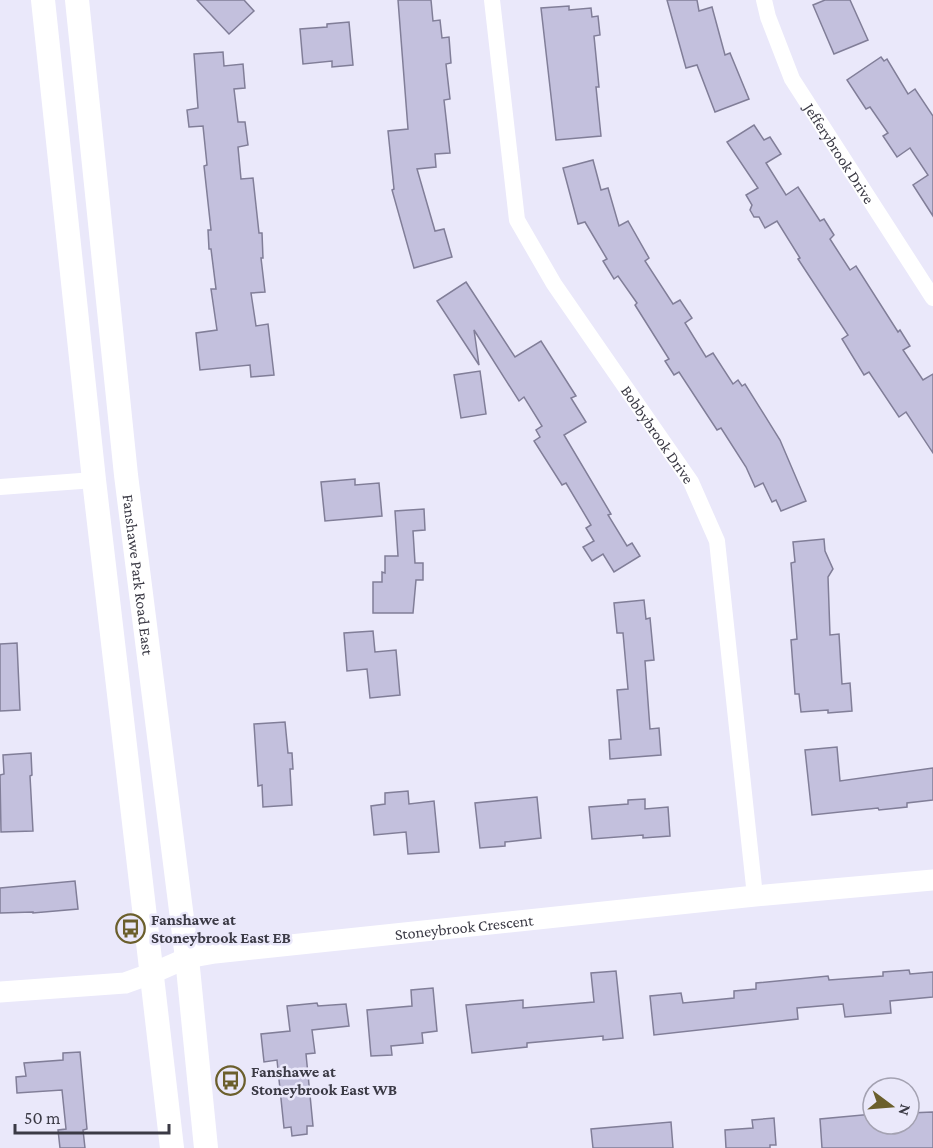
<svg xmlns="http://www.w3.org/2000/svg" width="933" height="1148" viewBox="0 0 933 1148" font-family="'Crimson Pro',serif">
<style>
.building{fill:#c3c0dd;stroke:#817e98;stroke-width:1.5}
.lines{fill:none;stroke-linecap:round;stroke-linejoin:round}
.minor{stroke:#fff;stroke-width:16}
.tertiary{stroke:#fff;stroke-width:21}
.secondary{stroke:#fff;stroke-width:24}
.labels{text-anchor:middle;stroke-width:5;stroke-linejoin:round;paint-order:stroke}
.street-label{font-size:16px;fill:#3b3a45;stroke:#eae8fa}
.poi-label{font-size:16px;font-weight:bold;fill:#3b3a45;stroke:#eae8fa;text-anchor:start}
</style>
<rect width="100%" height="100%" fill="#eae8fa"/>
<!-- building -->
<g class="building">
<polygon points="197,0 244,0 254,11 229,34"/>
<polygon points="398,0 431,0 433,21 440,20 442,38 449,37 451,63 446,64 450,99 444,100 450,153 435,154 436,167 417,169 435,231 444,229 452,257 414,268 392,190 394,189 388,131 408,129"/>
<polygon points="667,0 697,0 699,11 712,7 725,55 730,53 749,99 715,112 697,65 686,68"/>
<polygon points="825,0 850,0 868,40 834,54 813,5"/>
<polygon points="569,6 569,10 591,8 592,17 598,16 600,35 594,36 599,87 596,87 601,136 556,140 541,8"/>
<polygon points="349,22 353,65 332,67 332,61 303,64 300,29 327,27 327,24"/>
<polygon points="223,52 224,66 243,64 245,88 234,89 238,122 245,122 248,145 238,147 241,179 253,178 259,233 262,233 263,258 261,258 265,292 251,293 256,326 268,324 274,375 251,377 250,365 200,370 196,333 217,330 211,289 216,289 211,249 209,249 208,230 211,230 204,166 207,165 203,126 189,127 187,110 198,108 194,54"/>
<polygon points="881,57 884,61 887,59 908,94 915,89 933,116 933,216 913,185 928,175 910,148 897,157 883,136 888,133 870,107 866,109 847,80"/>
<polygon points="754,125 764,140 770,137 781,154 766,163 786,195 798,187 820,221 824,219 834,235 830,239 850,270 856,266 898,332 900,330 910,346 903,350 923,380 933,374 933,453 906,412 899,417 869,372 864,375 842,339 848,335 798,259 800,258 777,221 765,228 759,217 754,217 750,210 752,205 746,195 758,188 727,142"/>
<polygon points="593,160 601,190 608,188 619,226 628,221 649,258 645,261 673,304 680,300 692,318 685,323 706,357 713,353 733,384 738,380 742,386 745,384 780,440 806,501 781,511 776,500 772,502 763,483 755,487 746,467 721,428 717,430 679,372 674,375 665,361 669,359 635,305 637,303 618,276 614,279 603,261 607,259 585,222 578,224 563,168"/>
<polygon points="466,282 515,357 541,341 576,396 571,398 586,422 564,435 611,514 608,515 627,546 632,543 640,556 614,572 603,554 592,561 583,547 594,541 586,528 591,525 566,483 562,485 534,441 540,437 536,430 542,426 524,397 519,401 474,330 479,365 437,301"/>
<polygon points="480,371 486,414 461,418 454,375"/>
<polygon points="355,479 355,485 379,483 382,516 325,521 321,482"/>
<polygon points="424,509 425,530 413,531 415,563 423,563 423,580 416,580 413,613 373,613 373,582 382,582 382,572 385,573 385,556 398,556 395,511"/>
<polygon points="824,539 825,551 833,569 828,577 830,635 839,634 842,684 850,683 852,711 828,713 828,710 801,712 799,694 795,694 791,640 797,639 791,563 795,562 793,542"/>
<polygon points="644,600 646,619 650,618 654,660 645,661 650,729 659,728 661,755 610,759 609,740 621,739 617,690 628,689 623,633 617,633 614,603"/>
<polygon points="373,631 375,652 396,650 400,695 370,698 367,669 347,671 344,633"/>
<polygon points="17,643 20,710 0,711 0,644"/>
<polygon points="285,722 288,753 292,753 293,769 290,769 292,805 263,807 262,785 258,786 254,724"/>
<polygon points="837,747 840,781 933,768 933,800 907,803 907,807 879,810 878,808 812,815 805,750"/>
<polygon points="31,753 32,775 30,776 33,831 1,832 0,775 4,774 3,755"/>
<polygon points="408,791 409,804 434,801 439,852 408,854 406,832 374,835 371,806 385,804 385,793"/>
<polygon points="537,797 541,838 505,842 505,846 480,848 475,803"/>
<polygon points="645,799 645,809 668,807 670,836 643,838 643,835 592,839 589,807 628,804 628,800"/>
<polygon points="75,881 78,909 33,913 33,912 0,913 0,888"/>
<polygon points="909,970 910,974 933,972 933,997 890,1001 891,1013 845,1017 843,1004 797,1008 798,1019 654,1035 650,996 681,993 683,1003 734,998 734,991 756,989 756,983 828,976 829,980 883,976 883,972"/>
<polygon points="616,971 623,1038 603,1040 603,1036 527,1043 527,1047 472,1053 466,1005 523,1000 523,1008 594,1002 591,973"/>
<polygon points="433,988 437,1031 422,1033 423,1043 391,1046 392,1055 371,1056 367,1010 412,1006 411,990"/>
<polygon points="317,1003 318,1006 346,1004 349,1026 312,1030 315,1053 306,1054 313,1126 307,1126 307,1134 292,1136 291,1127 284,1128 277,1060 264,1062 261,1034 290,1031 287,1006"/>
<polygon points="80,1052 87,1129 83,1130 85,1148 60,1148 58,1130 66,1129 62,1090 17,1093 16,1077 26,1076 24,1063 63,1060 63,1053"/>
<polygon points="933,1112 933,1148 822,1148 820,1119 873,1114 873,1124 909,1124 909,1113"/>
<polygon points="774,1118 776,1145 770,1145 770,1148 726,1148 725,1130 753,1128 752,1120"/>
<polygon points="671,1122 673,1148 593,1148 591,1129"/>
</g>
<g class="lines">
<!-- minor -->
<g class="minor">
<path id="s1" d="M492,0L517,220L554,284L691,482L717,541L755,896"/>
<path id="s2" d="M764,0L768,17L792,79L933,298"/>
<polyline points="0,487 94,480"/>
</g>
<!-- tertiary -->
<path class="tertiary" id="s3" d="M0,992L125,983L153,973L187,958L215,953L755,896L933,880"/>
<!-- secondary -->
<g class="secondary">
<polyline points="43,0 94,480 172,1148"/>
<path id="s4" d="M77,0L126,475L187,958L206,1148"/>
</g>
</g>
<!-- icons -->
<defs>
<symbol id="bus-ring" viewBox="-11 -11 22 22"><circle r="9.5" fill="#eae8fa" stroke="#6b5f2c" stroke-width="1.5"/><path d="M-5-6H5V4H4V6H2V4H-2V6H-4V4H-5ZM-3.5-4V0h7V-4ZM-3.5 1.2v1.5H-2V1.2ZM2 1.2v1.5H3.5V1.2Z" fill="#6b5f2c"/></symbol>
</defs>
<g fill-rule="evenodd">
<use href="#bus-ring" x="114" y="912" width="33" height="33"/>
<use href="#bus-ring" x="214" y="1064" width="33" height="33"/>
</g>
<g class="labels">
<!-- street labels -->
<g class="street-label">
<text dy="6" stroke="none"><textPath href="#s2" startOffset="172">Jefferybrook Drive</textPath></text>
<text dy="6" stroke="none"><textPath href="#s1" startOffset="478">Bobbybrook Drive</textPath></text>
<text dy="6" stroke="none"><textPath href="#s4" startOffset="578">Fanshawe Park Road East</textPath></text>
<text dy="6" stroke="none"><textPath href="#s3" startOffset="471">Stoneybrook Crescent</textPath></text>
</g>
<!-- poi labels -->
<g class="poi-label">
<text x="151" y="925">Fanshawe at<tspan x="151" dy="18">Stoneybrook East EB</tspan></text>
<text x="251" y="1077">Fanshawe at<tspan x="251" dy="18">Stoneybrook East WB</tspan></text>
</g>
</g>
<!-- north arrow -->
<g transform="translate(891 1106) rotate(106)"><circle r="28" fill="#eae8fa" stroke="#a4a2b2" stroke-width="1.5"/>
<path d="M0-4.5L10 22L0 15L-10 22Z" fill="#6b5f2c"/>
<text y="-9" font-size="16" font-weight="bold" text-anchor="middle" fill="#3b3a45">N</text>
</g>
<!-- scale -->
<path d="M15 1124v9h154v-9" fill="none" stroke="#3b3a45" stroke-width="3"/>
<text x="24" y="1124" font-size="18" fill="#3b3a45" stroke="#eae8fa" stroke-width="4.5" paint-order="stroke">50 m</text>
</svg>
